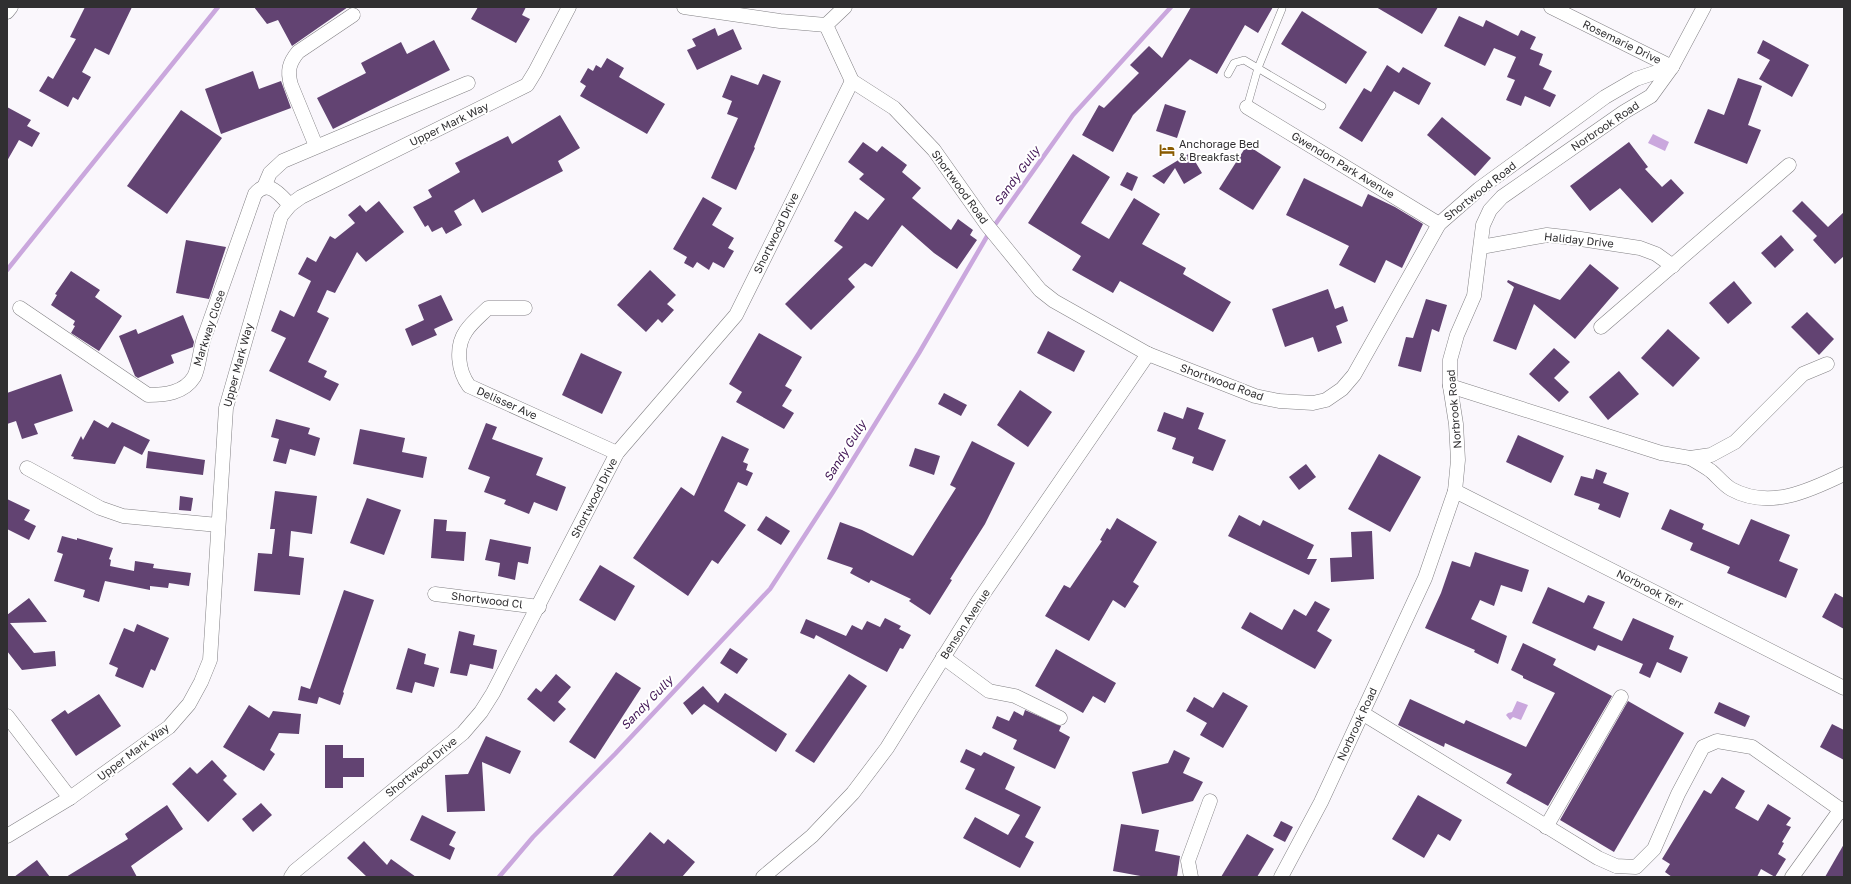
<svg xmlns="http://www.w3.org/2000/svg" width="1851" height="884" viewBox="0 0 1851 884" font-family="'Golos Text',sans-serif">
<style>
.water{fill:#caa7dd}
.lines{fill:none;stroke-linecap:round;stroke-linejoin:round}
.stream{stroke:#caa7dd;stroke-width:4.5}
.building{fill:#624372}
.service-casing{stroke:#828084;stroke-width:8}
.minor-casing{stroke:#828084;stroke-width:15}
.service{stroke:#fff;stroke-width:7}
.minor{stroke:#fff;stroke-width:14}
.labels{text-anchor:middle;stroke-width:4;stroke-linejoin:round;paint-order:stroke}
.street-label{font-size:11px;fill:#302f31;stroke:#fff}
.poi-label{font-size:11px;fill:#302f31;stroke:#fff;text-anchor:start}
.water-label{font-size:12px;font-style:italic;fill:#401454;stroke:#fff}
</style>
<rect width="100%" height="100%" fill="#faf7fc"/>
<!-- water -->
<g class="water">
<polygon points="1653,134 1669,142 1665,151 1648,143"/>
<polygon points="1517,701 1528,705 1521,720 1513,717 1510,720 1506,715 1508,713 1512,712"/>
</g>
<g class="lines">
<!-- stream -->
<g class="stream">
<polyline points="7,270 218,7"/>
<polyline points="499,877 533,837 615,754 770,589 833,492 919,353 989,233 1073,115 1171,7"/>
</g>
</g>
<!-- building -->
<g class="building">
<polygon points="85,7 132,7 109,55 95,48 82,72 91,77 78,100 73,97 68,107 39,91 48,76 53,79 76,39 70,37"/>
<polygon points="254,7 348,7 292,46 278,20 267,24"/>
<polygon points="478,7 526,7 522,15 530,19 516,43 471,19"/>
<polygon points="1191,7 1273,7 1258,33 1245,25 1217,74 1190,59 1133,115 1113,152 1082,135 1099,105 1104,108 1139,73 1130,65 1149,46 1162,58"/>
<polygon points="1376,7 1438,7 1422,34"/>
<polygon points="1302,11 1367,52 1346,84 1281,44"/>
<polygon points="1459,16 1483,27 1486,20 1518,36 1521,30 1536,37 1530,49 1543,54 1539,65 1552,71 1543,89 1556,95 1550,107 1525,96 1521,106 1506,100 1515,80 1507,77 1516,57 1494,48 1485,66 1444,46"/>
<polygon points="715,28 718,36 733,29 742,49 697,70 687,50 696,46 692,39"/>
<polygon points="434,40 450,70 333,129 317,98 366,73 361,63 401,42 407,54"/>
<polygon points="1763,40 1809,65 1792,97 1759,79 1770,60 1757,53"/>
<polygon points="607,58 624,68 619,77 665,104 647,134 580,96 586,86 580,82 588,68 593,71 596,65 601,68"/>
<polygon points="1387,65 1399,73 1403,67 1431,83 1419,105 1394,91 1362,142 1339,128 1364,88 1371,92"/>
<polygon points="253,71 259,89 281,81 291,108 221,134 205,89"/>
<polygon points="763,74 781,81 754,147 755,148 736,190 711,178 738,118 727,114 732,101 722,97 731,75 758,85"/>
<polygon points="1738,78 1762,86 1748,125 1761,130 1747,164 1694,143 1708,109 1724,115"/>
<polygon points="1165,104 1186,111 1177,138 1156,131"/>
<polygon points="7,107 31,120 27,126 40,133 32,147 19,140 7,161"/>
<polygon points="181,110 222,138 167,214 127,186"/>
<polygon points="560,115 580,148 558,161 563,171 482,213 474,199 454,211 462,225 446,234 442,227 432,232 428,225 425,227 413,207 432,197 428,190 460,172 455,163 508,136 512,144"/>
<polygon points="1442,117 1491,158 1475,176 1427,135"/>
<polygon points="863,142 877,152 882,146 907,165 902,172 921,188 912,198 951,230 958,219 973,230 970,235 977,240 957,269 934,253 902,225 872,267 865,263 848,279 855,287 811,330 785,304 843,247 834,241 855,211 868,220 885,199 859,179 864,174 848,162"/>
<polygon points="1629,142 1648,167 1645,169 1662,187 1671,179 1684,193 1652,223 1620,188 1590,211 1570,186"/>
<polygon points="1247,145 1281,167 1253,210 1219,189"/>
<polygon points="1190,153 1202,173 1184,184 1175,168 1164,184 1152,176"/>
<polygon points="1073,154 1110,177 1081,223 1109,239 1134,198 1160,214 1142,244 1186,268 1183,274 1231,302 1213,332 1120,281 1113,293 1072,270 1081,256 1028,223"/>
<polygon points="1127,172 1138,177 1132,191 1120,185"/>
<polygon points="1304,178 1362,207 1368,194 1395,207 1423,224 1402,268 1386,260 1375,283 1339,265 1349,246 1286,215"/>
<polygon points="703,197 722,208 712,225 734,238 728,248 734,251 724,268 713,262 709,270 697,262 693,268 684,263 687,257 673,249"/>
<polygon points="379,201 404,232 366,262 357,252 335,293 327,290 317,312 329,318 308,362 327,371 324,377 339,384 330,401 269,371 286,338 271,331 280,310 294,317 311,281 298,274 307,257 316,262 330,236 335,239 355,223 348,215 360,205 366,212"/>
<polygon points="1802,201 1828,227 1844,212 1844,256 1835,264 1813,240 1817,236 1792,211"/>
<polygon points="1781,235 1794,250 1775,268 1761,253"/>
<polygon points="186,240 226,247 209,299 176,293"/>
<polygon points="1590,264 1619,288 1575,339 1534,304 1516,350 1493,341 1514,287 1507,282 1508,280 1560,300"/>
<polygon points="650,270 676,295 667,304 674,310 662,323 658,319 646,332 617,305"/>
<polygon points="71,271 100,290 95,297 122,316 99,351 71,333 75,326 73,325 75,321 51,305 57,295 55,294"/>
<polygon points="1734,281 1752,303 1728,324 1709,303"/>
<polygon points="1328,289 1335,309 1343,306 1348,321 1336,326 1342,343 1318,352 1313,337 1285,347 1272,309"/>
<polygon points="441,295 453,320 434,329 437,335 412,346 405,329 424,320 418,305"/>
<polygon points="1426,299 1447,305 1439,332 1432,329 1421,372 1398,366 1406,337 1413,338"/>
<polygon points="1807,312 1834,339 1819,355 1791,327"/>
<polygon points="183,315 194,342 193,347 171,355 174,363 138,378 135,376 119,336 136,329 138,334"/>
<polygon points="1668,329 1700,358 1673,387 1641,358"/>
<polygon points="1048,331 1085,351 1074,372 1037,353"/>
<polygon points="759,333 802,357 785,386 792,390 782,406 794,413 784,429 736,402 742,392 729,384"/>
<polygon points="1554,348 1570,362 1554,378 1569,392 1559,402 1529,374"/>
<polygon points="581,353 622,372 602,414 562,395"/>
<polygon points="1619,371 1639,394 1608,420 1589,397"/>
<polygon points="61,374 73,411 34,424 38,434 22,439 16,421 7,424 7,393"/>
<polygon points="1020,390 1052,412 1028,447 997,425"/>
<polygon points="944,393 967,405 961,416 938,404"/>
<polygon points="1187,407 1204,413 1198,429 1226,440 1213,471 1192,463 1194,457 1172,449 1176,438 1157,431 1164,412 1183,419"/>
<polygon points="276,419 310,428 308,434 320,438 315,456 290,449 286,464 273,461 279,439 271,437"/>
<polygon points="94,420 108,428 112,422 150,440 142,455 124,446 115,464 73,459 74,457 71,456 81,436 83,440"/>
<polygon points="486,423 497,427 492,439 543,458 536,475 566,487 557,511 534,502 529,514 504,504 506,500 484,492 490,477 468,469"/>
<polygon points="360,429 405,438 402,452 427,457 423,478 353,464"/>
<polygon points="1518,435 1564,456 1551,483 1506,462"/>
<polygon points="722,436 749,449 743,462 748,464 746,470 753,473 747,486 738,482 724,511 746,525 718,564 712,560 688,596 633,558 681,487 694,496"/>
<polygon points="972,441 1015,463 985,524 950,579 952,580 930,615 909,601 911,599 871,580 869,583 850,573 853,568 827,559 840,522 862,530 913,556 956,488 950,485"/>
<polygon points="915,448 940,456 934,475 909,466"/>
<polygon points="148,451 205,460 203,475 146,468"/>
<polygon points="1379,454 1421,477 1390,532 1348,509"/>
<polygon points="1306,464 1316,477 1299,490 1289,477"/>
<polygon points="1596,469 1607,473 1603,483 1629,493 1620,518 1598,509 1600,504 1574,495 1581,476 1593,479"/>
<polygon points="275,491 317,496 312,534 291,531 289,556 304,558 300,595 254,591 258,553 272,554 275,529 270,529"/>
<polygon points="180,496 193,498 191,511 179,510"/>
<polygon points="367,498 401,510 384,555 350,543"/>
<polygon points="7,499 30,510 24,520 36,526 29,540 7,529"/>
<polygon points="1670,509 1704,524 1702,529 1739,545 1751,519 1790,535 1779,561 1798,569 1786,598 1727,573 1730,567 1690,550 1693,543 1661,529"/>
<polygon points="1239,515 1260,526 1263,520 1314,545 1307,559 1317,559 1309,575 1228,536"/>
<polygon points="766,516 790,531 781,545 757,530"/>
<polygon points="1117,518 1157,542 1133,582 1139,586 1125,608 1113,600 1089,641 1045,616 1064,585 1070,588 1102,541 1100,540 1107,528 1110,530"/>
<polygon points="434,519 447,520 446,531 466,532 464,561 431,558"/>
<polygon points="1372,531 1374,579 1331,582 1330,558 1352,557 1351,532"/>
<polygon points="62,536 77,540 77,538 113,548 109,559 111,560 110,566 134,571 135,561 154,564 153,568 191,573 189,586 169,583 168,588 150,586 150,590 105,581 99,602 83,597 85,590 54,581 63,554 57,552"/>
<polygon points="490,539 531,547 528,564 518,562 515,580 498,576 500,563 485,560"/>
<polygon points="1475,552 1529,570 1522,592 1501,585 1494,606 1480,600 1471,619 1507,636 1498,664 1474,652 1475,650 1425,628 1441,593 1452,561 1470,567"/>
<polygon points="600,565 635,586 615,621 579,600"/>
<polygon points="1548,587 1584,603 1588,595 1605,602 1593,628 1622,641 1633,618 1674,636 1669,649 1688,657 1681,673 1657,662 1650,678 1639,673 1643,664 1598,645 1595,651 1532,623"/>
<polygon points="344,590 374,600 343,692 344,693 340,705 319,697 317,704 298,700 301,686 310,689"/>
<polygon points="1835,593 1844,598 1844,629 1822,617"/>
<polygon points="29,598 47,622 10,623 34,653 55,651 56,666 22,670 7,651 7,615"/>
<polygon points="1315,601 1330,609 1317,631 1332,640 1315,669 1241,628 1250,612 1282,630 1294,609 1306,616"/>
<polygon points="885,618 901,626 899,629 911,635 903,649 900,648 887,672 816,635 814,639 800,633 806,619 846,636 852,625 862,630 867,621 880,627"/>
<polygon points="137,624 169,638 155,671 151,669 143,688 115,676 118,668 109,664 124,628 134,632"/>
<polygon points="459,631 475,635 473,645 497,650 493,669 470,664 467,676 450,673"/>
<polygon points="1523,643 1556,659 1553,665 1612,696 1548,806 1506,783 1512,774 1445,743 1444,747 1398,725 1410,699 1464,724 1466,720 1526,747 1555,693 1523,678 1523,676 1511,670"/>
<polygon points="408,648 426,654 424,664 439,668 434,687 415,682 412,693 396,689"/>
<polygon points="730,648 748,659 737,674 720,663"/>
<polygon points="1056,649 1116,683 1105,703 1093,696 1083,713 1035,686"/>
<polygon points="616,672 641,688 595,759 569,742"/>
<polygon points="556,674 571,687 558,702 566,709 554,722 527,699 536,688 541,692"/>
<polygon points="849,674 867,686 814,763 795,751"/>
<polygon points="703,686 718,703 725,693 787,734 776,752 704,704 692,715 683,703"/>
<polygon points="1223,692 1248,706 1223,748 1200,735 1207,723 1186,711 1194,697 1213,708"/>
<polygon points="99,694 121,726 76,756 51,720 65,710 68,714"/>
<polygon points="1628,701 1684,733 1614,852 1560,820"/>
<polygon points="1719,702 1750,716 1745,727 1714,713"/>
<polygon points="249,705 269,718 273,711 301,714 299,734 279,733 270,750 275,754 264,771 223,747"/>
<polygon points="1025,710 1061,726 1059,731 1070,737 1055,769 1013,749 1017,740 992,728 997,716 1009,721 1014,711 1023,716"/>
<polygon points="1832,724 1844,730 1844,760 1820,747"/>
<polygon points="486,736 521,751 510,774 482,762 485,811 447,812 445,775 468,774"/>
<polygon points="325,745 343,745 343,758 364,758 364,777 343,777 343,788 325,788"/>
<polygon points="966,749 981,756 984,752 1015,767 1005,789 1041,807 1025,837 1034,842 1020,868 963,838 975,817 1008,835 1020,815 965,789 975,769 960,762"/>
<polygon points="1174,750 1190,758 1183,773 1203,782 1193,801 1142,814 1132,772 1168,763"/>
<polygon points="212,760 227,776 223,780 237,794 208,822 172,784 190,767 197,774"/>
<polygon points="1722,777 1745,791 1735,808 1758,821 1768,804 1791,818 1786,825 1791,827 1782,842 1784,843 1778,854 1786,859 1775,877 1761,869 1757,877 1672,877 1665,872 1670,864 1662,859 1704,790 1711,794"/>
<polygon points="1418,795 1462,820 1450,841 1438,834 1424,858 1392,839"/>
<polygon points="261,803 272,815 253,832 242,819"/>
<polygon points="167,805 183,829 131,866 137,877 66,877 128,839 125,834"/>
<polygon points="422,815 456,832 449,845 455,848 450,860 410,840"/>
<polygon points="1281,821 1293,827 1285,842 1273,836"/>
<polygon points="1121,824 1159,830 1155,851 1180,856 1177,877 1146,877 1113,871"/>
<polygon points="650,832 664,844 668,839 695,862 682,877 612,877"/>
<polygon points="1247,834 1274,849 1257,877 1221,877"/>
<polygon points="364,841 387,865 391,859 416,877 367,877 347,858"/>
<polygon points="1844,844 1844,877 1825,877"/>
<polygon points="37,860 50,877 14,877"/>
</g>
<g class="lines">
<defs>
<g id="service">
<polyline points="1228,74 1234,63 1244,60 1322,106"/>
<polyline points="1247,107 1258,68 1282,9"/>
</g>
<g id="minor">
<polyline points="684,7 780,21 826,25"/>
<polyline points="845,7 826,25 852,81 894,108 934,150 987,225 1040,290 1054,301 1148,354 1255,396 1279,401 1313,403 1326,400 1342,389 1354,375 1439,224 1479,189 1605,97 1636,79 1672,67"/>
<polyline points="1551,7 1672,67"/>
<polyline points="7,12 11,7"/>
<polyline points="1247,107 1439,224"/>
<path d="M316,146L291,85C287,71 289,63 298,52L353,15"/>
<polyline points="264,187 270,173 283,161 468,83"/>
<polyline points="1481,247 1547,235 1574,238 1640,248 1656,254 1673,266"/>
<path d="M20,308L148,395C165,395 184,393 194,377C199,368 200,349 204,338C221,290 238,242 255,194C268,178 280,195 290,205"/>
<path d="M525,308H488C481,315 472,322 466,331C455,347 458,371 469,386L617,453"/>
<polyline points="1601,327 1789,165"/>
<polyline points="1450,386 1661,453 1690,458 1711,455 1735,442 1803,374 1827,364"/>
<path d="M1690,458C1697,462 1704,466 1711,471C1718,477 1723,484 1731,489C1769,510 1809,491 1844,474"/>
<polyline points="27,468 100,508 123,516 218,525"/>
<polyline points="1455,491 1844,688"/>
<polyline points="435,594 539,607"/>
<polyline points="943,657 989,691 1015,696 1060,718"/>
<polyline points="1362,713 1598,858 1616,866 1636,867 1654,849 1678,794 1703,747 1717,741 1752,747 1844,812"/>
<polyline points="7,716 70,798"/>
<polyline points="1546,827 1621,697"/>
<polyline points="7,836 70,798 169,727 189,704 201,682 210,660 226,408 281,216 290,205 301,197 527,85 535,72 569,7"/>
<polyline points="291,877 295,871 463,733 481,712 493,693 617,453 736,315 852,81"/>
<polyline points="763,877 812,836 853,793 887,748 979,600 1148,354"/>
<polyline points="1191,877 1188,861 1210,801"/>
<polyline points="1281,877 1321,802 1425,578 1455,491 1458,460 1456,424 1450,386 1450,360 1457,335 1474,296 1483,225 1490,210 1502,197 1624,112 1651,96 1672,67 1704,7"/>
<polyline points="1792,877 1841,809"/>
</g>
</defs>
<!-- service casing -->
<use href="#service" class="service-casing"/>
<!-- minor casing -->
<use href="#minor" class="minor-casing"/>
<!-- service -->
<use href="#service" class="service"/>
<!-- minor -->
<use href="#minor" class="minor"/>
</g>
<!-- icons -->
<defs>
<symbol id="hotel-bare" viewBox="-9 -9 18 18"><path d="M-6-4.5h1.5V1H6V5H4.5V3h-9V5H-6ZM-4 0a1.8 1.8 0 1 1 3.6 0ZM.5 0V-2.5h3Q6-2.5 6 0Z" fill="#8a5b01" stroke="#fff" stroke-width="2.5" paint-order="stroke"/></symbol>
</defs>
<g fill-rule="evenodd">
<use href="#hotel-bare" x="1156" y="139" width="22" height="22"/>
</g>
<g class="labels">
<!-- street labels -->
<g class="street-label">
<text transform="translate(1622 42) rotate(26)" y="4">Rosemarie Drive</text>
<text transform="translate(449 124) rotate(-26)" y="4">Upper Mark Way</text>
<text transform="translate(1605 126) rotate(-34)" y="4">Norbrook Road</text>
<text transform="translate(1343 165) rotate(31)" y="4">Gwendon Park Avenue</text>
<text transform="translate(960 187) rotate(54)" y="4">Shortwood Road</text>
<text transform="translate(1480 191) rotate(-38)" y="4">Shortwood Road</text>
<text transform="translate(776 233) rotate(-64)" y="4">Shortwood Drive</text>
<text transform="translate(1579 240) rotate(6)" y="4">Haliday Drive</text>
<text transform="translate(209 328) rotate(-72)" y="4">Markway Close</text>
<text transform="translate(238 365) rotate(-75)" y="4">Upper Mark Way</text>
<text transform="translate(1222 382) rotate(20)" y="4">Shortwood Road</text>
<text transform="translate(507 403) rotate(24)" y="4">Delisser Ave</text>
<text transform="translate(1454 409) rotate(-95)" y="4">Norbrook Road</text>
<text transform="translate(594 498) rotate(-63)" y="4">Shortwood Drive</text>
<text transform="translate(1650 589) rotate(27)" y="4">Norbrook Terr</text>
<text transform="translate(487 600) rotate(7)" y="4">Shortwood Cl</text>
<text transform="translate(965 624) rotate(-57)" y="4">Benson Avenue</text>
<text transform="translate(1357 724) rotate(-65)" y="4">Norbrook Road</text>
<text transform="translate(133 752) rotate(-37)" y="4">Upper Mark Way</text>
<text transform="translate(421 767) rotate(-39)" y="4">Shortwood Drive</text>
</g>
<!-- poi labels -->
<g class="poi-label">
<text x="1179" y="148">Anchorage Bed<tspan x="1179" dy="13">&amp; Breakfast</tspan></text>
</g>
<!-- water labels -->
<g class="water-label">
<text transform="translate(1017 176) rotate(-54)" y="4">Sandy Gully</text>
<text transform="translate(845 451) rotate(-58)" y="4">Sandy Gully</text>
<text transform="translate(647 703) rotate(-46)" y="4">Sandy Gully</text>
</g>
</g>
<!-- border -->
<rect width="1851" height="884" fill="none" stroke="#302f31" stroke-width="16"/>
</svg>
